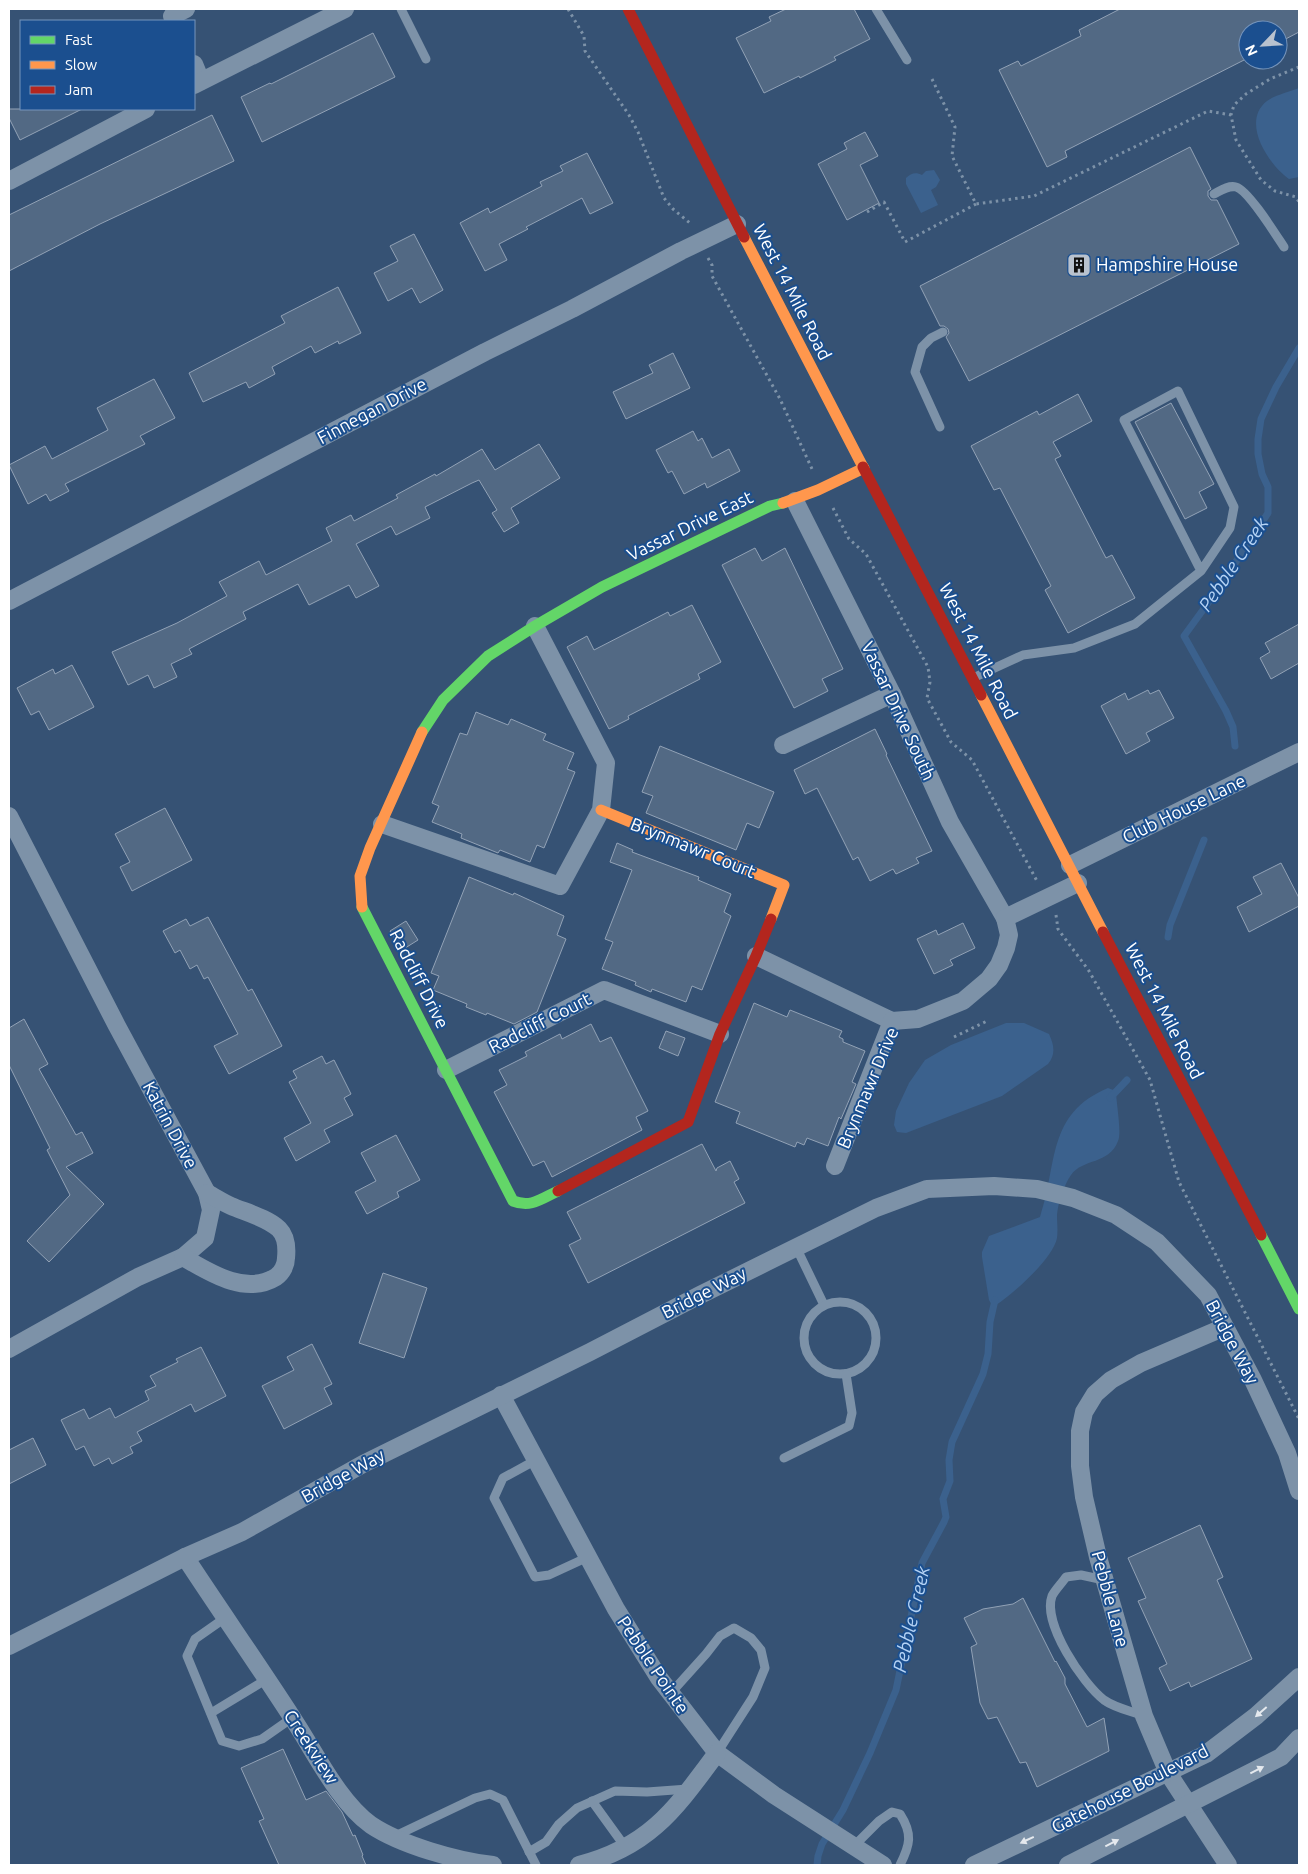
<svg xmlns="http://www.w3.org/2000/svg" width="1308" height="1874" viewBox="0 0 1308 1874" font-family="Ubuntu,sans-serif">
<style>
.water{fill:#3b618d}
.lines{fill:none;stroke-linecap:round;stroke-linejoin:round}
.stream{stroke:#3b618d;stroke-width:7}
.building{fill:#526984;stroke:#92a2b6}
.path{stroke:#7d92a8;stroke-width:3;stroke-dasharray:2.5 4;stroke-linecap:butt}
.lane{stroke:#7d92a8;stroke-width:9}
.street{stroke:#7d92a8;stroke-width:18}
.fast{stroke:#63d668;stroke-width:11}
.slow{stroke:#ff974d;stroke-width:11}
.jam{stroke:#b3261e;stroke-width:11}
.oneway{fill:#e5e9ee}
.labels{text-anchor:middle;stroke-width:4;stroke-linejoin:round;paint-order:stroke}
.poi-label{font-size:18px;fill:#fff;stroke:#1b4f8f;text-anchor:start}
.street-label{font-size:18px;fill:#fff;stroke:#1b4f8f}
.water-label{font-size:19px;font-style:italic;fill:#b5d3f5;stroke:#1b4f8f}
</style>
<rect width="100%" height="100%" fill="#365274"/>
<g class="water">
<path d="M1299,88V177L1289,179C1269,165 1240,122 1267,101C1275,95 1289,92 1299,88Z"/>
<path d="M934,170L940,180L936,187L931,190L938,205L921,213L906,184V178C911,173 916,172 922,175L926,171Z"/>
<path d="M1006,1023H1024L1049,1034C1054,1045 1056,1054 1048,1064L1002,1096L906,1133L897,1132L894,1125L896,1111L909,1083L925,1060L951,1045Z"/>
<path d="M1108,1088L1116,1091C1116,1102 1122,1133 1118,1141C1109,1165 1083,1158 1071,1175C1064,1185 1058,1203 1057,1215C1057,1222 1058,1230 1057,1238C1053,1259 1011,1296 993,1307L989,1300L982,1257V1252L989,1236L1040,1217C1058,1164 1046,1114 1108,1088Z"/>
</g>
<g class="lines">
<g class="stream">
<path d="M1235,746L1233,727L1226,711L1184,636L1216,592L1268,513V487L1262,474L1258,454V439L1261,419L1276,387L1299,348"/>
<path d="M1168,937L1170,925L1204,840"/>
<path d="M1110,1098L1127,1080"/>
<path d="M817,1865L818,1856L822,1844L843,1810L870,1753L896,1690L922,1563L944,1522L946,1517L943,1499L950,1481L949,1460L952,1442L983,1374L988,1354L990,1322L995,1300"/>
</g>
</g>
<g class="building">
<path d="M786,9H854L870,39L834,57L836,60L800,78L799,76L764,93L736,38L771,21L769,17Z"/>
<path d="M1120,9H1299V32L1278,43V30H1248V58L1065,151L1067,157L1047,167L999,70L1018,61L1021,66L1081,36L1079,30Z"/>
<path d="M373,33L395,77L262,142L241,97L270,83L271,84Z"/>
<path d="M9,109H82L20,140L9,118Z"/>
<path d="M212,115L234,161L100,224L9,271V215Z"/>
<path d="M865,132L878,156L860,165L879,203L847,220L818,164L847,149L844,143Z"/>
<path d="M1190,147L1211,189L1208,191V196L1211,200H1217L1239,244L969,381L946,337L949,333L948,329L944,326H940L920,286Z"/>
<path d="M587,153L613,203L590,214L582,198L526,227L528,229L499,244L507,260L485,271L460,223L488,208L490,213L542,186L540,182L563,171L560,166Z"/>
<path d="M414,234L443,290L420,303L412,288L388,301L374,273L398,261L390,246Z"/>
<path d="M338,287L361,333L339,344L338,341L315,353L311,346L272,367L275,374L249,388L246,382L203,402L189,373L285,323L281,316Z"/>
<path d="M673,353L690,388L626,419L613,392L653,373L649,365Z"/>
<path d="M154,379L175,418L140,436L145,444L65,484L69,491L50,501L46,494L28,504L9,465L45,446L52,459L108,430L97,408Z"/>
<path d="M1078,394L1092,421L1053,442L1061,456L1055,459L1106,558L1112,555L1135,598L1068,633L1045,590L1051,586L1000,488L994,490L971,446L1037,411L1039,415Z"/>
<path d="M1171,403L1214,484L1199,492L1207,508L1185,519L1135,422Z"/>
<path d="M693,431L698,441L702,438L712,458L729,449L740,471L707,488L705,483L684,494L672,471L668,473L656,450Z"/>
<path d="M539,444L560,478L511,508L519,523L504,532L492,513L497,510L479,480L472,483L425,507L430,518L396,535L391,526L356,544L379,586L356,598L349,585L309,605L298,584L243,612L246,619L189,649L192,654L171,664L177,677L154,688L148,675L128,685L112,652L177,623L227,596L219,582L259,561L266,575L332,541L326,528L351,515L354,521L398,498L396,495L435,474L436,476L482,449L495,470Z"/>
<path d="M755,548L762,561L785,548L843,669L822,679L828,691L794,708L722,565Z"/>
<path d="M692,605L721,662L698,674L700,679L628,716L629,719L609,729L567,647L587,636L594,650L668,612L670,616Z"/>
<path d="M1299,624V663L1271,679L1260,658L1270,652L1265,643Z"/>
<path d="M72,665L94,707L49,730L39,711L31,715L17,688L53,669L55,674Z"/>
<path d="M1148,690L1150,694L1159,690L1174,718L1146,733L1150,741L1126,754L1101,706L1125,693L1128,700Z"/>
<path d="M476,712L508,725L511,719L546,734L543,740L574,753L567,769L575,772L544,848L537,845L530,862L500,850L498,853L461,838L462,834L432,822L439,806L432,803L460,733L467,735Z"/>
<path d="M875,729L887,754L886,755L932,851L916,858L919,863L896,874L893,869L870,881L858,857L853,860L817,788L805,794L794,770Z"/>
<path d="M660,746L774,792L759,828L747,823L736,850L646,813L653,796L642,792Z"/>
<path d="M165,808L192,860L132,891L120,867L130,862L115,834Z"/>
<path d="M617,843L633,850L632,852L699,877L698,880L731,894L724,912L731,916L702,990L692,986L686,1002L652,989L651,992L635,985L636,982L602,969L613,942L605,939L632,870L610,862Z"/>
<path d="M1281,863L1299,898V906L1249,932L1237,907L1262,894L1253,877Z"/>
<path d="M469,877L513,895L514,893L564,916L557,935L566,939L537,1012L514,1024L487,1013L486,1015L466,1007L467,1004L433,990L439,976L431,973Z"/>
<path d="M208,917L248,991L252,989L282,1046L229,1074L214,1046L238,1034L208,977L204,979L197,965L190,969L180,950L175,953L163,931L186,919L190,926Z"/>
<path d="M406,921L418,940L402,950L390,931Z"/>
<path d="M963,923L975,948L950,960L953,965L934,974L917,939L936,930L938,935Z"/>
<path d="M754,1003L787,1017L790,1010L842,1031L839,1037L843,1039V1042L865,1051L852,1082L856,1084L841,1119L839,1117L828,1146L807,1138L804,1145L797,1142L795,1147L736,1123L740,1112L715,1102Z"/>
<path d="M24,1019L48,1064L39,1069L76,1135L82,1132L93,1153L66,1167L104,1204L49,1262L27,1241L70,1195L47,1150L50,1148L9,1065V1028Z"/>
<path d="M591,1024L600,1042L611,1037L648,1111L636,1117L642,1130L552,1177L544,1161L533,1166L494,1092L507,1085L499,1070L527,1056L525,1052L560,1034L562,1039Z"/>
<path d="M666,1031L685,1038L678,1056L659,1048Z"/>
<path d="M322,1056L326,1064L334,1060L351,1094L344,1098L353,1115L324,1130L330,1142L296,1161L284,1138L311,1123L289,1082L297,1078L293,1071Z"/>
<path d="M396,1135L420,1180L397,1192L399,1197L367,1214L355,1192L376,1181L361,1153Z"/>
<path d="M702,1144L716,1171L717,1168L730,1161L739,1179L734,1182L745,1203L588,1283L569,1245L581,1239L567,1212Z"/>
<path d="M383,1273L427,1288L404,1358L359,1343Z"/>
<path d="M312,1344L332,1384L324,1388L332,1404L284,1429L262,1386L294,1370L287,1357Z"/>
<path d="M201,1347L226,1396L195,1412L191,1404L137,1432L142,1441L130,1447L133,1453L112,1464L109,1458L94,1466L84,1446L76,1450L61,1420L84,1409L89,1419L110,1408L115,1418L149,1400L145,1391L156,1386L150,1376L178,1362L176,1359Z"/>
<path d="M33,1438L46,1465L9,1484V1450Z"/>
<path d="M1200,1525L1223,1577L1217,1580L1252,1659L1191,1687L1189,1682L1170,1691L1159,1668L1167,1664L1138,1601L1146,1598L1128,1558Z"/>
<path d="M1023,1598L1055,1662L1056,1661L1065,1678V1684L1087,1727L1104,1718L1109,1751L1037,1787L1026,1762L1020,1763L997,1717L988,1719L980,1703L971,1647L977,1644L964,1618L983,1609L1013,1604Z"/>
<path d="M283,1749L306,1800L326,1791L342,1812L353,1836L355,1835L363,1855L362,1856L366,1865H279L259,1821L264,1819L241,1768Z"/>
</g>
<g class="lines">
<g class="path">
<path d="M568,9L584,36L585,51L629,115L638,132L664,198L673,209L691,224"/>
<path d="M1299,67L1270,79L1246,94L1234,105L1231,115L1236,140L1261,180L1275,191L1296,197L1299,202"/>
<path d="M932,79L955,127L952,156L976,204L1034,196L1208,111L1231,115"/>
<path d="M867,212L884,202L905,242L976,204"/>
<path d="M708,258L712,265V276L780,399L812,469"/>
<path d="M833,508L849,539L866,554L928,667L930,682L927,698L951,742L972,760L1037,881"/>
<path d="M1056,915L1058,929L1089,971L1150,1080L1179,1182L1299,1419"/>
<path d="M954,1037L987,1021"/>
</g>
<g class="lane">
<path d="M401,9L426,59"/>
<path d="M876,9L907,60"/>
<path d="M1214,194C1220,191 1228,185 1236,187C1248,190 1276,235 1284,247"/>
<path d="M940,427L915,372L922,347L931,338L943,332"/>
<path d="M973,678L1023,655L1074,648L1135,624L1201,571L1124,420L1178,391L1234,507L1230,528L1201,571"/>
<path d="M796,1247L824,1305"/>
<circle cx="840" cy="1338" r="36"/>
<path d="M784,1458L849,1426L852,1413L846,1374"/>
<path d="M536,1460L503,1478L494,1498L535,1577L549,1575L588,1557"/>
<path d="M1104,1580L1081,1575L1066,1577C1062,1583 1055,1590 1052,1596C1042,1623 1083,1684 1104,1700C1115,1708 1131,1711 1144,1716"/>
<path d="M225,1618L195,1639L187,1656L222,1741L239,1746L262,1739L292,1718"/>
<path d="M670,1694L706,1654L720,1636L734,1628L751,1638L761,1650L765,1668L753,1697L717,1753"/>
<path d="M211,1713L267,1679"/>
<path d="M592,1801L626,1848"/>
<path d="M393,1837L475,1798L490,1794L503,1800L536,1865"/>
<path d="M853,1847L879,1821L892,1812L900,1814C913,1834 910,1845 900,1865"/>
<path d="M529,1852L546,1842L559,1824L577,1808L615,1791L647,1792L688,1789"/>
</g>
<g class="street">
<path d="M172,16L186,9"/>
<path d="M194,64L201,81"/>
<path d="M194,85L345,9"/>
<path d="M9,181L146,109"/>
<path d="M795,501L892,694L950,822L1005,918"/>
<path d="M9,601L485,352L572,309L681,251L737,224"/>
<path d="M783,745L892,694"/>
<path d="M9,816L117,1026L207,1193L211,1210L205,1238L183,1257L138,1277L9,1349"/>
<path d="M382,824L560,886L601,810L606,763L535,626"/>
<path d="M1070,865L1299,752"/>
<path d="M756,956L892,1021L918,1019L963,1001L989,979L999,965L1006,948L1009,935L1005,918L1078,883"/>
<path d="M446,1070L604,990L720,1034"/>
<path d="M835,1166L892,1021"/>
<path d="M183,1257C209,1272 245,1296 276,1277C282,1273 286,1265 286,1258C287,1248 287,1237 279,1229C268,1218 245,1212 231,1206C222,1202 215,1197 207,1193"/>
<path d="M1225,1327L1141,1363L1111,1380L1095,1394L1084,1412L1080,1431V1466L1084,1497L1098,1557L1144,1716L1168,1773L1228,1865"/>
<path d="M501,1395L616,1609L659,1678L717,1753L774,1795L883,1865"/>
<path d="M185,1557C221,1612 259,1666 295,1722C316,1754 339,1802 371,1825C401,1845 457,1861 493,1865"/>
<path d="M9,1646L185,1557L242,1532L363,1464L590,1352L700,1295L876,1208L927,1189L994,1186L1037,1189L1073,1198L1116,1215L1157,1242L1208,1295L1253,1380L1287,1453L1299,1491"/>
<path d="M579,1865C650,1847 676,1808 717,1753"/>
<path d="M974,1865L1206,1754L1256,1716L1299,1677"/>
<path d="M1068,1865L1281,1757L1299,1738"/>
</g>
<g class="fast">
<path d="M422,732L443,700L488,656L535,626L602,587L770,506L783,503"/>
<path d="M362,907L513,1201C531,1208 541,1199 558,1191"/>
<path d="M1261,1235L1299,1309"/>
</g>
<g class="slow">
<path d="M744,237L863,467"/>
<path d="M783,503L818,490L864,468"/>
<path d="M981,695L1103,932"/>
<path d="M601,810L784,885L771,919"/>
<path d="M362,907L360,876L370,848L422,732"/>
</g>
<g class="jam">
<path d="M628,9L744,237"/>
<path d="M863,467L981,695"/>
<path d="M1103,932L1261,1235"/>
<path d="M558,1191L688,1122L720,1034L756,956L771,919"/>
</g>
</g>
<defs><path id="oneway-solid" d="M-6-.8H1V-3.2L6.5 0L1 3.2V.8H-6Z" transform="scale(1.25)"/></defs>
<g class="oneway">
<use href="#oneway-solid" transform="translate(1261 1712) rotate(139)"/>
<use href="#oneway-solid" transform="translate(1257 1770) rotate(-27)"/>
<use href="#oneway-solid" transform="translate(1027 1840) rotate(155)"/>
<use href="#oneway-solid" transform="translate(1112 1843) rotate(-27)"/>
</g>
<defs>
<g id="building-square" transform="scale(1.25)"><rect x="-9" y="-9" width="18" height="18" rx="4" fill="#b9c2ce" stroke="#1b4f8f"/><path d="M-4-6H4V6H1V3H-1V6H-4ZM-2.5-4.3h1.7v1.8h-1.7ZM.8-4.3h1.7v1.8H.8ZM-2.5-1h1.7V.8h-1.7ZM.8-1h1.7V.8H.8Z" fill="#111"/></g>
</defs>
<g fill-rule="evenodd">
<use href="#building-square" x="1079" y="265"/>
</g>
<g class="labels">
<g class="poi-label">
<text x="1096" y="271">Hampshire House</text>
</g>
<g class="street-label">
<text transform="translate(792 292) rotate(63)" y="6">West 14 Mile Road</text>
<text transform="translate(372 411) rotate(-28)" y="6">Finnegan Drive</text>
<text transform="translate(690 526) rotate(-26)" y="6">Vassar Drive East</text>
<text transform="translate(978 651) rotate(63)" y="6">West 14 Mile Road</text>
<text transform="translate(898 711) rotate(65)" y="6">Vassar Drive South</text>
<text transform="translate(1184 809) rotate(-26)" y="6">Club House Lane</text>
<text transform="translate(693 848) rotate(22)" y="6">Brynmawr Court</text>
<text transform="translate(419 979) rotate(63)" y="6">Radcliff Drive</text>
<text transform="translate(1164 1011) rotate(63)" y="6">West 14 Mile Road</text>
<text transform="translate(540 1023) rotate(-27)" y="6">Radcliff Court</text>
<text transform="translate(868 1088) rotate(-67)" y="6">Brynmawr Drive</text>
<text transform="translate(170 1125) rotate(62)" y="6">Katrin Drive</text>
<text transform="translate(704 1293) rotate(-27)" y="6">Bridge Way</text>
<text transform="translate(1232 1342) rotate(62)" y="6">Bridge Way</text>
<text transform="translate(343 1476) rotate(-29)" y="6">Bridge Way</text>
<text transform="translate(1110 1599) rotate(75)" y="6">Pebble Lane</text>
<text transform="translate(653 1665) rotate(56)" y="6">Pebble Pointe</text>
<text transform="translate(311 1747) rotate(57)" y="6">Creekview</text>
<text transform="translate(1130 1789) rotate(-27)" y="6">Gatehouse Boulevard</text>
</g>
<g class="water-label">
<text transform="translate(1233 564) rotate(-56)" y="7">Pebble Creek</text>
<text transform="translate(911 1619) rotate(-77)" y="7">Pebble Creek</text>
</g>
</g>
<rect width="1308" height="1874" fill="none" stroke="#ffffff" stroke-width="20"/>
<rect x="20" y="20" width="175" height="90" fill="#1b4f8f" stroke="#7695bc"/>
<rect x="30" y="36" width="25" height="8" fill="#63d668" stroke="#7695bc"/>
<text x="65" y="45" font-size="15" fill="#ffffff">Fast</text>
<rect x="30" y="61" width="25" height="8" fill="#ff974d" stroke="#7695bc"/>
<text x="65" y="70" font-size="15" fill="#ffffff">Slow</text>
<rect x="30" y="86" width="25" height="8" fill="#b3261e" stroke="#7695bc"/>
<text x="65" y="95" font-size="15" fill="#ffffff">Jam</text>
<g transform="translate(1263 45) rotate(245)"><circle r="24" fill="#1b4f8f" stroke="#7695bc"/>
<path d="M0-4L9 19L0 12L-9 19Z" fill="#b9c2ce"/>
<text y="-8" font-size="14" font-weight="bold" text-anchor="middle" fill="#ffffff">N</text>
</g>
</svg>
